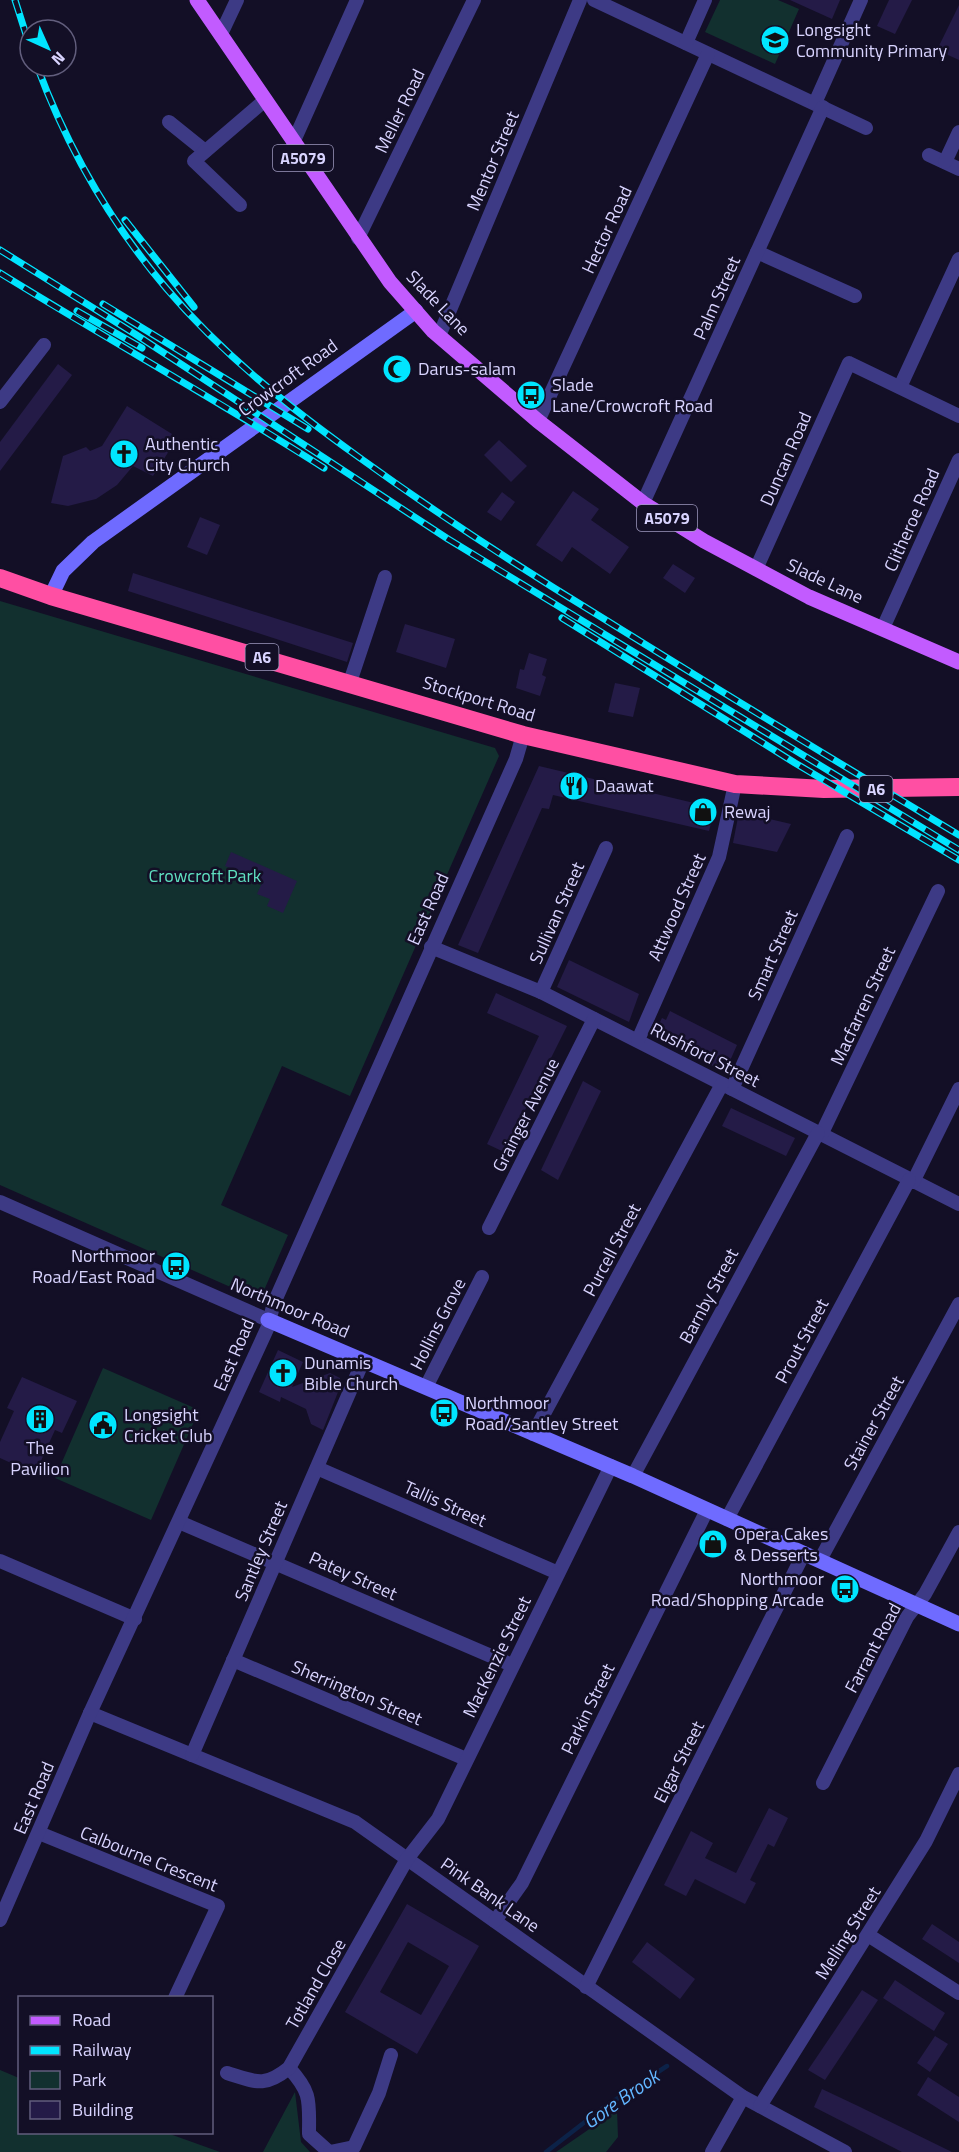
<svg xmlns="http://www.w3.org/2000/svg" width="959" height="2152" viewBox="0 0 959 2152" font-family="'Titillium Web',sans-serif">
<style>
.green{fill:#12302f}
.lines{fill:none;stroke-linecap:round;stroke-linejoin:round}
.stream{stroke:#0c2248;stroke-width:4.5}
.building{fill:#241b47;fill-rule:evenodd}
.street{stroke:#3d3a85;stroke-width:14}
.secondary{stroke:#6f6bff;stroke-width:15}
.primary{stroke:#c25bff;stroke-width:15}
.highway{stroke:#ff4fa3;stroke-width:18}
.rail-casing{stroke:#00e5ff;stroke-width:7}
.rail{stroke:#130f26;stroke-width:4.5;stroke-dasharray:14;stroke-linecap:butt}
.labels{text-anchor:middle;stroke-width:5;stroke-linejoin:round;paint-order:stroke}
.shield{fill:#130f26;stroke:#9e99be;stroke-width:1.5}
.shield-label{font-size:16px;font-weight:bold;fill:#d9d4ff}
.poi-label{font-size:18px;fill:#d9d4ff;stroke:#130f26;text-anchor:start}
.street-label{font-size:18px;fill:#d9d4ff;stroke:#130f26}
.park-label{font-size:18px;fill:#5fe0c0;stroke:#130f26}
.water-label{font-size:20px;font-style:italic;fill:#62b6ff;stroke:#130f26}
</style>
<rect width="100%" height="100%" fill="#130f26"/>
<g class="green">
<path d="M720,0H778L799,9L775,64L705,32Z"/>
<path d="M0,601L495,748L499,756L350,1096L282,1066L221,1205L288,1235L262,1295L253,1297L0,1185Z"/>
<path d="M103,1368L199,1410L151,1520L55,1478Z"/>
<path d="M0,2070L19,2078L20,2132L167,2133L220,2152H0Z"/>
<path d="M295,2092L301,2142L310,2152H263Z"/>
<path d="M617,2110L618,2137L606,2152H556Z"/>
</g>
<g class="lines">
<path class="stream" d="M546,2152L603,2108L667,2066"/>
</g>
<g class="building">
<path d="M790,0H840L832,19Z"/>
<path d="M889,0H912L895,34L877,26Z"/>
<path d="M959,5V60L937,50Z"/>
<path d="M58,364L72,375L0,471V442Z"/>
<path d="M127,406L172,434L171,436L176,440L153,476L133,466L117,485L96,499L68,506L51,503L63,456L86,447L90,451L102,446Z"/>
<path d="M499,440L527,466L511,482L484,455Z"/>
<path d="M573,491L599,509L591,520L629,547L610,574L572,547L562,562L536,545Z"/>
<path d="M502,492L515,502L501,521L487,512Z"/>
<path d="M200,517L220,525L207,555L187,547Z"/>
<path d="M673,564L695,578L685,593L663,578Z"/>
<path d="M133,573L353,643L347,662L128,591Z"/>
<path d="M405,624L455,639L446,668L396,652Z"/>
<path d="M529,653L547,659L542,675L546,677L540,696L516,688L520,669L524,670Z"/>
<path d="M615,683L640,688L633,717L608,712Z"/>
<path d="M539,766L715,808L709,831L553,795L549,809L542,808L478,953L458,945Z"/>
<path d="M739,812L791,824L777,852L733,843Z"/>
<path d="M231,852L297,881L283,913L267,906L270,899L257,894L262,883L225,866Z"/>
<path d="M569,960L639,994L629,1022L557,987Z"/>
<path d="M496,993L567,1026L504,1152L487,1144L539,1036L487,1013Z"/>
<path d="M670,1011L737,1045L725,1072L653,1036L662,1018L666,1020Z"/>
<path d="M583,1081L601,1091L558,1180L541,1170Z"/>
<path d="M731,1108L795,1138L786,1156L722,1126Z"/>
<path d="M278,1350L303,1362L292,1387L330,1373L340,1378V1387L323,1430L311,1424L306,1409L281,1397L280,1402L259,1392Z"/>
<path d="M22,1377L77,1401L62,1433L55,1430L35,1474L0,1458V1442L14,1411L7,1408Z"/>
<path d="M769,1808L788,1818L774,1847L768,1844L750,1880L756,1883L745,1904L695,1879L686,1896L664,1885L691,1831L713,1843L705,1858L736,1873Z"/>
<path d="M407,1904L479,1946L417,2054L345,2012ZM408,1942L449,1966L421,2015L380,1992Z"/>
<path d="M932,1924L959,1942V1963L922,1939Z"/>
<path d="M647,1942L695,1979L680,1999L632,1962Z"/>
<path d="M895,1980L945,2013L934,2031L883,1998Z"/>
<path d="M862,1990L878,2000L825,2080L808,2070Z"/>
<path d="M935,2036L948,2044L930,2072L917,2063Z"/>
<path d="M928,2077L959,2097V2122L917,2095Z"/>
<path d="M822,2089L858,2106L952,2152H902L814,2107Z"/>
</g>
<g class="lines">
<g class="street">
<path d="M594,0L866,128"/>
<path d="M221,34L237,0"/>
<path d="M686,43L705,0"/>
<path d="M815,103L861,0"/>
<path d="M169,122L205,151"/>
<path d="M293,143L357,0"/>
<path d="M929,155L959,169"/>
<path d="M945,162L959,132"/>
<path d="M240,205L194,161L264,101"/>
<path d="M358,238L474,0"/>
<path d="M757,252L855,296"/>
<path d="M439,336L580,0"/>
<path d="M900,387L959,259"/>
<path d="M0,402L44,345"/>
<path d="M538,421L708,54"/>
<path d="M643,503L823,107"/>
<path d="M756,569L849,363L959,416"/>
<path d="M883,628L959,460"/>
<path d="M350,682L385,577"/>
<path d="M431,947L541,992L959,1204"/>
<path d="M541,992L606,848"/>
<path d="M638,1040L719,857L735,784"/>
<path d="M732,1089L847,836"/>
<path d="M821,1135L938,891"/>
<path d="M913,1182L959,1089"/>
<path d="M0,1202L268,1320"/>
<path d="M489,1228L594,1019"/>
<path d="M426,1387L482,1277"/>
<path d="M533,1434L722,1084"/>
<path d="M317,1468L558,1573"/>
<path d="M633,1476L818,1133"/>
<path d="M727,1519L909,1180"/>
<path d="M179,1522L512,1665"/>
<path d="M820,1560L959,1304"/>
<path d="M0,1561L135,1619"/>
<path d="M233,1660L466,1759"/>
<path d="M90,1713L355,1822L743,2097L845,2152"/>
<path d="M192,1755L363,1361"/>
<path d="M823,1783L907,1617L925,1594L959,1532"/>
<path d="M39,1833L218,1906L175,1998"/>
<path d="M0,1920L90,1713L267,1329L274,1303L516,759L523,735"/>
<path d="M495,1921L522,1883L707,1510"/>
<path d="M868,1935L959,1993"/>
<path d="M586,1987L804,1553"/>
<path d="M289,2068C312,2093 309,2101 309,2134L329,2152"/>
<path d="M227,2073C256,2082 264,2088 289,2068L407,1859L438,1819L611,1466"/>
<path d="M760,2106L926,1841L959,1774"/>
<path d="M330,2152L354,2147L379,2093L391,2055"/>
<path d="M712,2152L743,2097"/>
</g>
<g class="secondary">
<path d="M51,596L63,571L93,542L416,311"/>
<path d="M268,1320L633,1476L959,1624"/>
</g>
<path class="primary" d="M197,0L390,282L433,331L538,421L643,503L704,541L809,597L959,662"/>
<path class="highway" d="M0,578L51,596L523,735L735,784L824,789L959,787"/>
<g class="rail-casing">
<g id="rail">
<path d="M15,0L30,47"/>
<path d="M37,66C67,147 110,222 166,288C222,354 290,408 360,458C439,515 519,567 601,617C720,691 839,763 959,835"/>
<path d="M125,220L194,307"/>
<path d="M0,250L135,334L448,539L959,850"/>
<path d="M0,273C107,339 217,400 324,468"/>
<path d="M103,304L308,429"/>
<path d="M77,311L142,348"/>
<path d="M562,618L795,763L959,860"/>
</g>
</g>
<use href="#rail" class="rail"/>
</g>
<defs>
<g id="school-disc" transform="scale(1.5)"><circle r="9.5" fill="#00e5ff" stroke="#130f26"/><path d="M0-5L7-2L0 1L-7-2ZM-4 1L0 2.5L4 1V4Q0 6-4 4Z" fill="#111"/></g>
<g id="mosque-disc" transform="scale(1.5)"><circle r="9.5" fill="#00e5ff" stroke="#130f26"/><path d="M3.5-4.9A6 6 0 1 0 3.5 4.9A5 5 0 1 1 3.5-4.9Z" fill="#111"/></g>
<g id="bus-disc" transform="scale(1.5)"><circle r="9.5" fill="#00e5ff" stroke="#130f26"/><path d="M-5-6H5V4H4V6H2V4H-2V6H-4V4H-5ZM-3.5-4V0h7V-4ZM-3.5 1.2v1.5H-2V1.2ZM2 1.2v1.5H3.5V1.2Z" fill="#111"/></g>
<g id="church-disc" transform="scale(1.5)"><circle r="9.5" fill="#00e5ff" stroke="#130f26"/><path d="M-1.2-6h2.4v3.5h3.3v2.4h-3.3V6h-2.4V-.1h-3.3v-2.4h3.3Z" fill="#111"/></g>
<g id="restaurant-disc" transform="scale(1.5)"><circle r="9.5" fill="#00e5ff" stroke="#130f26"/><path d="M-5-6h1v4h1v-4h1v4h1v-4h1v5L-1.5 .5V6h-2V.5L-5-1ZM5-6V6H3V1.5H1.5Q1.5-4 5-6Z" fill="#111"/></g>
<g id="shop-disc" transform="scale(1.5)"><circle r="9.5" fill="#00e5ff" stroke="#130f26"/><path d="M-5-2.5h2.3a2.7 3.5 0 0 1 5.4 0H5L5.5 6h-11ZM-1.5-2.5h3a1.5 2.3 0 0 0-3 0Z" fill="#111"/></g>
<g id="building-disc" transform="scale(1.5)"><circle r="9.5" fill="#00e5ff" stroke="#130f26"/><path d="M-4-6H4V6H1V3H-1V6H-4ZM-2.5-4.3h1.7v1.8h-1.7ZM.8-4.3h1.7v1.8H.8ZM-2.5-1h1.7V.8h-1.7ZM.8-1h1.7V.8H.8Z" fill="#111"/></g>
<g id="civic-disc" transform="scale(1.5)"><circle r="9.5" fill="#00e5ff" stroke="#130f26"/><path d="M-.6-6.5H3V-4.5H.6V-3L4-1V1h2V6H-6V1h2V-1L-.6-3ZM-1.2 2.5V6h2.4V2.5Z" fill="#111"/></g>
</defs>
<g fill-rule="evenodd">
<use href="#school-disc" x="775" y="40"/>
<use href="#mosque-disc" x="397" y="369"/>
<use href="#bus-disc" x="531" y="395"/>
<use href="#church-disc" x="124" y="454"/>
<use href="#restaurant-disc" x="574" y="786"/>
<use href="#shop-disc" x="703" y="812"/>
<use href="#bus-disc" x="176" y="1266"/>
<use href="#church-disc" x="283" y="1373"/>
<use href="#bus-disc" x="444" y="1413"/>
<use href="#building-disc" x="40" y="1419"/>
<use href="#civic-disc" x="103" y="1425"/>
<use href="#shop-disc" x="713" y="1544"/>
<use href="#bus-disc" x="845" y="1589"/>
</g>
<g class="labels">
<g class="shield">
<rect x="273" y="145" width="60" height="26" rx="4.5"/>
<rect x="637" y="505" width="60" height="26" rx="4.5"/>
<rect x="245.5" y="644" width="33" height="26" rx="4.5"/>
<rect x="859.5" y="776" width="33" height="26" rx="4.5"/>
</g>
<g class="shield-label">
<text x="303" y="164">A5079</text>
<text x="667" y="524">A5079</text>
<text x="262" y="663">A6</text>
<text x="876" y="795">A6</text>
</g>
<g class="poi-label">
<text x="796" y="36">Longsight<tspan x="796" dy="21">Community Primary</tspan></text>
<text x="418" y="375">Darus-salam</text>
<text x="552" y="391">Slade<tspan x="552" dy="21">Lane/Crowcroft Road</tspan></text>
<text x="145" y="450">Authentic<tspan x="145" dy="21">City Church</tspan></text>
<text x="595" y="792">Daawat</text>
<text x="724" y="818">Rewaj</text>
<text x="155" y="1262" text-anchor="end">Northmoor<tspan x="155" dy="21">Road/East Road</tspan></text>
<text x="304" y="1369">Dunamis<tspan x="304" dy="21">Bible Church</tspan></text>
<text x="465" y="1409">Northmoor<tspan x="465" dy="21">Road/Santley Street</tspan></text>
<text x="124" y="1421">Longsight<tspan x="124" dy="21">Cricket Club</tspan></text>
<text x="40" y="1454" text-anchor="middle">The<tspan x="40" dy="21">Pavilion</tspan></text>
<text x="734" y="1540">Opera Cakes<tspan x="734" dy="21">&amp; Desserts</tspan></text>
<text x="824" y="1585" text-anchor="end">Northmoor<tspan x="824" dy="21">Road/Shopping Arcade</tspan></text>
</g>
<g class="street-label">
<text transform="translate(400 111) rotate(-64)" y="6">Meller Road</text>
<text transform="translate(493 161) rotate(-67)" y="6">Mentor Street</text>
<text transform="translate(607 230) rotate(-65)" y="6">Hector Road</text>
<text transform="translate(717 298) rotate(-66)" y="6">Palm Street</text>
<text transform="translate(438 303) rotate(46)" y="6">Slade Lane</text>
<text transform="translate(288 378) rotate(-36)" y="6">Crowcroft Road</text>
<text transform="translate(786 459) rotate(-66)" y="6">Duncan Road</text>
<text transform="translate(912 520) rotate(-66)" y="6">Clitheroe Road</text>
<text transform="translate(825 581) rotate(25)" y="6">Slade Lane</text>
<text transform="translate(479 699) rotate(17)" y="6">Stockport Road</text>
<text transform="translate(677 907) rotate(-66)" y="6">Attwood Street</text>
<text transform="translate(428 909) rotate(-66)" y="6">East Road</text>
<text transform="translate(557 913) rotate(-66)" y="6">Sullivan Street</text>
<text transform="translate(773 955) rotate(-66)" y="6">Smart Street</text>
<text transform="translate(863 1006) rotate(-65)" y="6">Macfarren Street</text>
<text transform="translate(705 1055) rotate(27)" y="6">Rushford Street</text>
<text transform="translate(526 1115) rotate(-63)" y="6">Grainger Avenue</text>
<text transform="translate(612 1250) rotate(-62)" y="6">Purcell Street</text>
<text transform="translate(709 1296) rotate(-62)" y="6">Barnby Street</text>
<text transform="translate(290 1308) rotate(23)" y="6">Northmoor Road</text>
<text transform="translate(438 1324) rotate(-63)" y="6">Hollins Grove</text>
<text transform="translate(802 1341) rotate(-62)" y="6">Prout Street</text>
<text transform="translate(234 1355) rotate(-67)" y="6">East Road</text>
<text transform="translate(874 1423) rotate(-61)" y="6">Stainer Street</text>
<text transform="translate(445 1504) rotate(24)" y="6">Tallis Street</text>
<text transform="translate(261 1551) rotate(-67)" y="6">Santley Street</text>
<text transform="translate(353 1576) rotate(24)" y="6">Patey Street</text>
<text transform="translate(873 1648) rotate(-62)" y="6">Farrant Road</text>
<text transform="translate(497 1657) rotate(-64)" y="6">MacKenzie Street</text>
<text transform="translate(357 1693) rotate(23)" y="6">Sherrington Street</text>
<text transform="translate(588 1709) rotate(-64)" y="6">Parkin Street</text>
<text transform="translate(679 1762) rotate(-63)" y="6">Elgar Street</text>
<text transform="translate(34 1798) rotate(-67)" y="6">East Road</text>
<text transform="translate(149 1859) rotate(22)" y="6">Calbourne Crescent</text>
<text transform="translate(490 1895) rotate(35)" y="6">Pink Bank Lane</text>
<text transform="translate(848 1933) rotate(-58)" y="6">Melling Street</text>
<text transform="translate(316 1984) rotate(-60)" y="6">Totland Close</text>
</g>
<g class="park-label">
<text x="205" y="882">Crowcroft Park</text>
</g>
<g class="water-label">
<text transform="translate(621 2099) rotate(-35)" y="7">Gore Brook</text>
</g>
</g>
<rect x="18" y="1996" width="195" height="138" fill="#130f26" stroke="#625e7d" stroke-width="1.5"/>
<rect x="30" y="2016" width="30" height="9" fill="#c25bff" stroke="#625e7d" stroke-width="1.5"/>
<text x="72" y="2026" font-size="18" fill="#d9d4ff">Road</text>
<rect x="30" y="2046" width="30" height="9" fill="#00e5ff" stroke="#625e7d" stroke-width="1.5"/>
<text x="72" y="2056" font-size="18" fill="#d9d4ff">Railway</text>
<rect x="30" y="2071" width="30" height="18" fill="#12302f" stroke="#625e7d" stroke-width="1.5"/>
<text x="72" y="2086" font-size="18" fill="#d9d4ff">Park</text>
<rect x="30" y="2101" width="30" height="18" fill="#241b47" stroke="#625e7d" stroke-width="1.5"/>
<text x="72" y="2116" font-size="18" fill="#d9d4ff">Building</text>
<g transform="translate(48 48) rotate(135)"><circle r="28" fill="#130f26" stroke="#625e7d" stroke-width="1.5"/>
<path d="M0-4.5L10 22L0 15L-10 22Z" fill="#00e5ff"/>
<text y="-9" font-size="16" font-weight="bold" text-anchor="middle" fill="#d9d4ff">N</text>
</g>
</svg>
